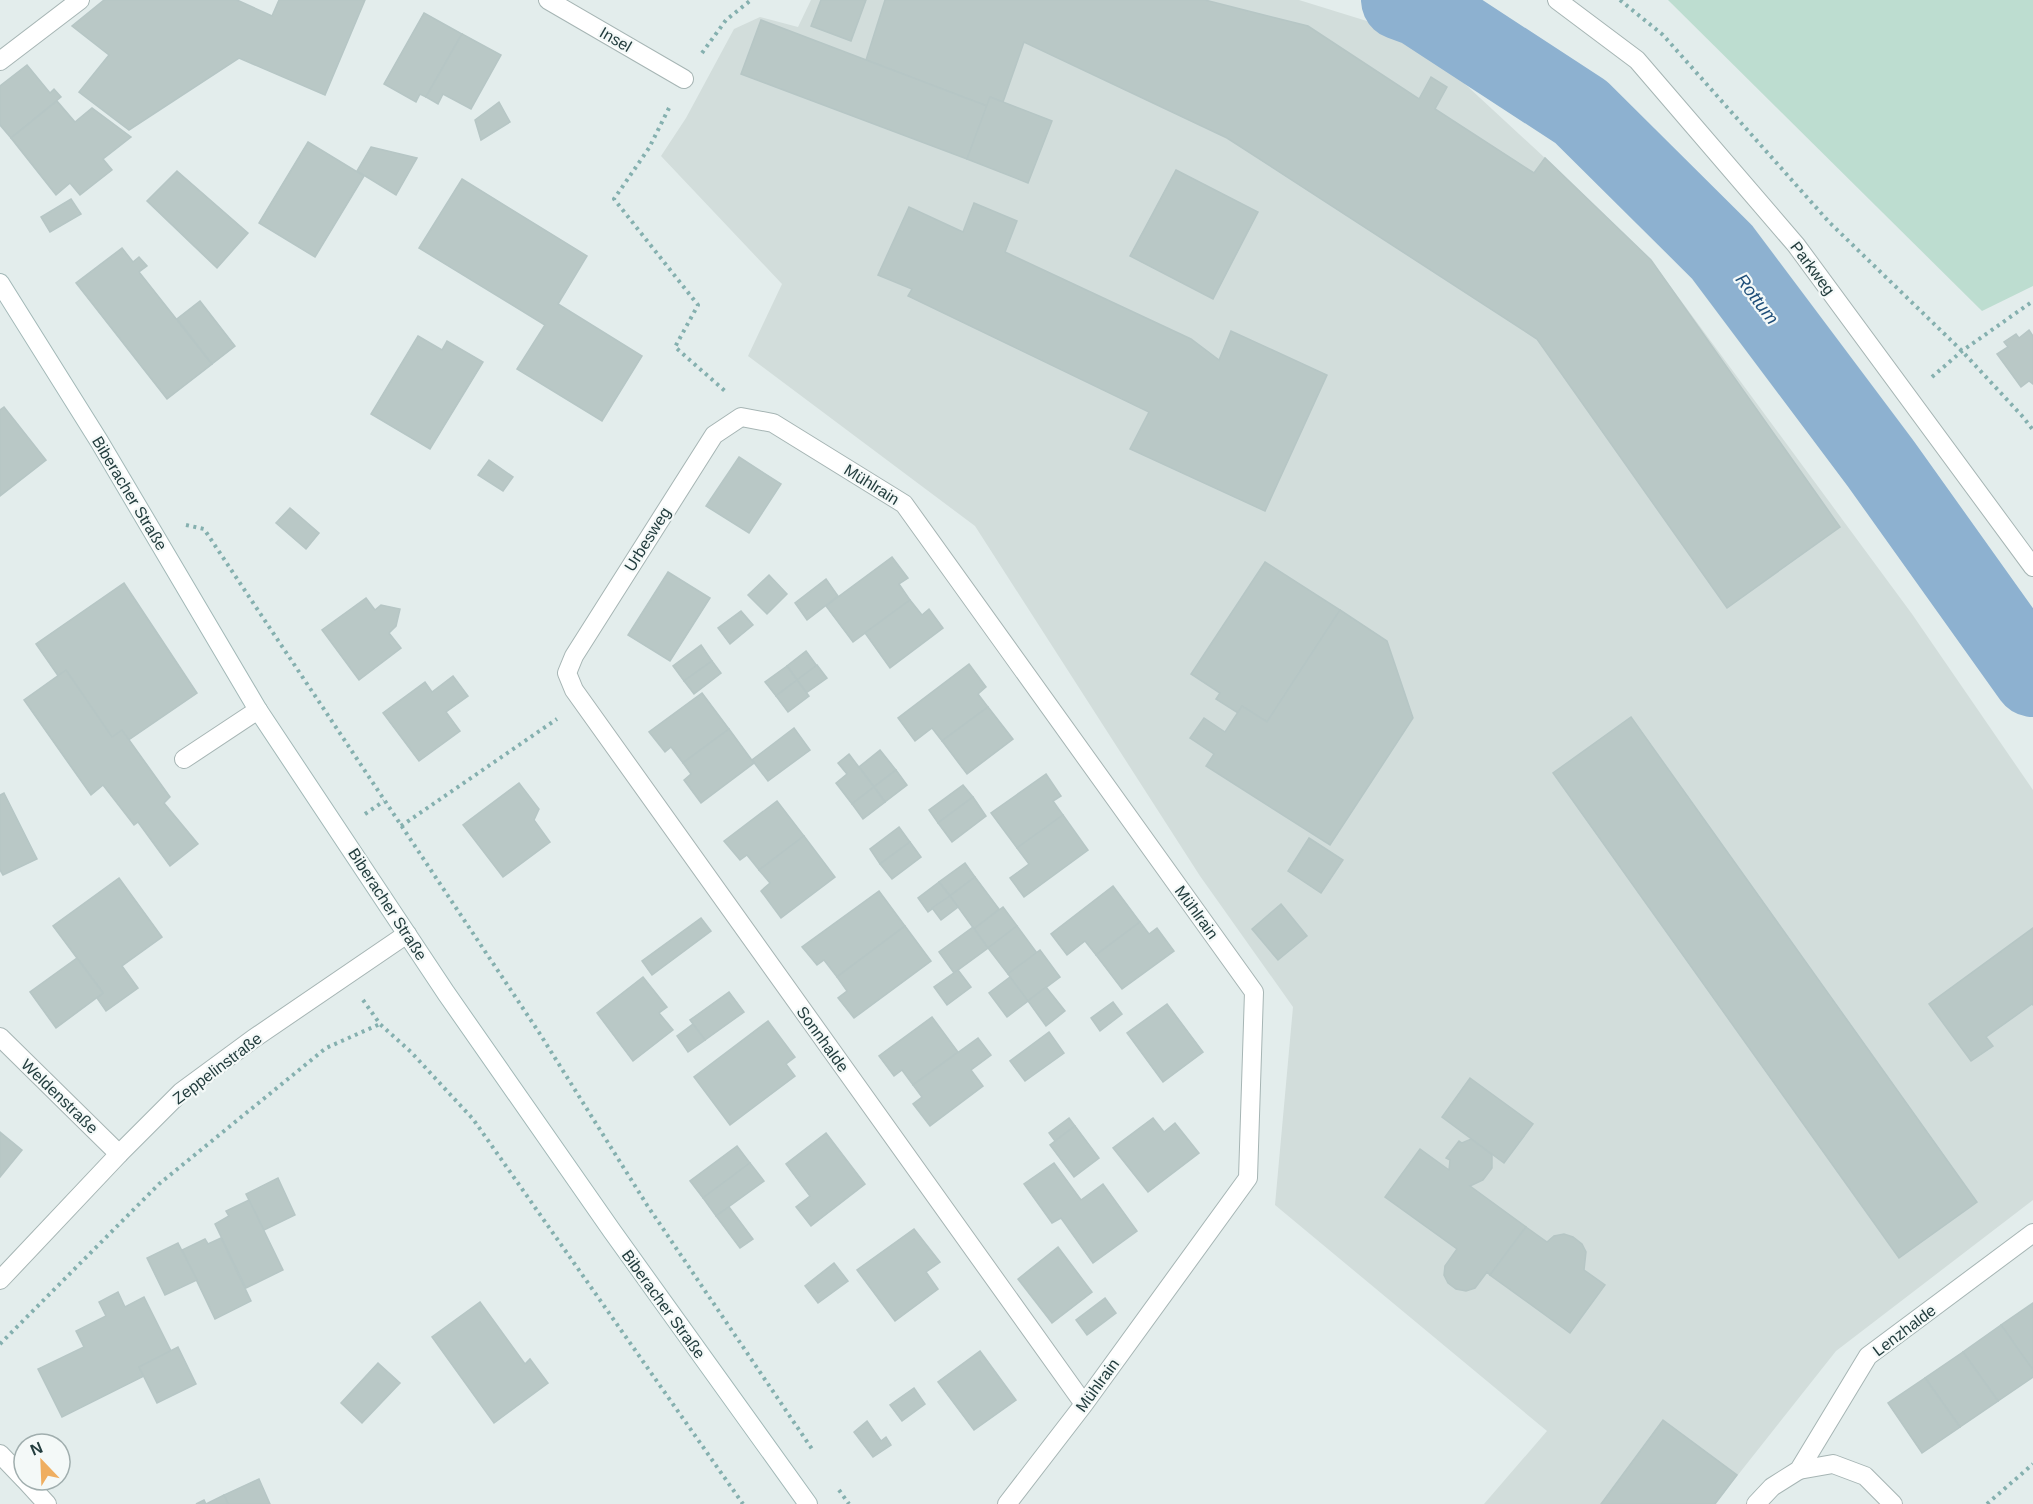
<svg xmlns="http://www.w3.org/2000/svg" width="2033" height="1504" viewBox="0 0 2033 1504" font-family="Arial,sans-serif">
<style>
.built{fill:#d2dddb}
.green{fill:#bdddd0}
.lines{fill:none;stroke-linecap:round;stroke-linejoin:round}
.river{stroke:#8db1d0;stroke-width:80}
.building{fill:#b9c8c6;stroke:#b6c6c5;stroke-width:1.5}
.service-casing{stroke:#a6b5b4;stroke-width:20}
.minor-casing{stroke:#a6b5b4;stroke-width:20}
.secondary-casing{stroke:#a2b8b7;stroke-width:20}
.path{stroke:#85b0af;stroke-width:4;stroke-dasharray:3 4.5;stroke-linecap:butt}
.service{stroke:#fff;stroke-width:18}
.minor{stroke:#fff;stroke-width:18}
.secondary{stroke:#fff;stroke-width:18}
.labels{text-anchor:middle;stroke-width:4.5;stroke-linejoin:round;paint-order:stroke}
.street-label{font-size:16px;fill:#233d3e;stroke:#f4f9f8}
.water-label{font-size:18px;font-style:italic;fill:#1e4e79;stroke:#f4f9f8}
</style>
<rect width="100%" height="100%" fill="#e3edec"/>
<path class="built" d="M811,0H1299L1412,35L1545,158L1651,260L1912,614L2033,790V1200L1836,1351L1715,1504H1484L1547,1431L1275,1205L1293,1007L1200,876L975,526L748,356L782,284L661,156L686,118L734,29L760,17L798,27Z"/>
<path class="green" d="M1668,0H2033V286L1982,311Z"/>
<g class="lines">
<path class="river" d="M1401,0L1420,7L1581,112L1722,252L1881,464L2033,677"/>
</g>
<g class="building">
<path d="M104,0H237L272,16L279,0H365L325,95L239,58L129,130L79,92L109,55L72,26Z"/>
<path d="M821,0H866L851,41L811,26Z"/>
<path d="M885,0H1205L1308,26L1419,99L1431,77L1447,87L1435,109L1534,173L1545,158L1651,260L1840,527L1727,608L1537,339L1227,138L1024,42L1003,102L990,97L987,106L866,60Z"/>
<path d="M424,13L462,34L426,97L420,94L416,102L384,84Z"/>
<path d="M761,20L987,106L967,159L741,74Z"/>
<path d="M462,34L501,55L471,109L443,94L438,104L426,97Z"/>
<path d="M27,65L50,93L54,89L61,97L11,138L0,125V86Z"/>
<path d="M990,97L1052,121L1028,183L967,159Z"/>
<path d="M57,101L75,122L92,108L131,137L103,159L112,170L80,195L70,183L56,195L11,138Z"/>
<path d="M499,102L510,122L481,140L475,120Z"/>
<path d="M308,142L364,176L315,257L259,223Z"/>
<path d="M371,147L417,158L396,195L357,171Z"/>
<path d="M1176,170L1258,212L1213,299L1130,256Z"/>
<path d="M177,171L248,233L217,268L147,201Z"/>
<path d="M462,179L587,256L558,304L642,356L602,421L517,369L545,325L419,248Z"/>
<path d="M71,199L81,214L50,232L41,217Z"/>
<path d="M974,203L1017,221L1005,252L1191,339L1219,360L1231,331L1327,375L1265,511L1130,449L1149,412L908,296L912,289L878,275L909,207L963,232Z"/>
<path d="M122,248L133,262L139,257L147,266L139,272L212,364L167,399L76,283Z"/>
<path d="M200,301L235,346L212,364L177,319Z"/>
<path d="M2029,330L2033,336V384L2029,381L2021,387L1997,354L2008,347L2004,342L2016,334L2019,338Z"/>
<path d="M418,336L442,350L447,341L483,362L430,449L371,414Z"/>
<path d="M4,407L46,460L0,496V410Z"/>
<path d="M739,457L781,484L749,533L706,506Z"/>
<path d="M489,460L513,477L503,491L478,475Z"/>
<path d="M290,508L319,533L306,549L276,523Z"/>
<path d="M892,557L908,578L899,584L910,600L853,642L826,606Z"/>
<path d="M1265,562L1340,610L1267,722L1242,706L1238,713L1216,699L1220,693L1191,674Z"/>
<path d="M668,572L710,598L670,661L628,635Z"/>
<path d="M769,575L787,594L767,614L748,595Z"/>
<path d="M826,579L838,596L807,620L795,603Z"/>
<path d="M124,583L197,693L111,752L36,644Z"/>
<path d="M366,598L375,610L381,605L400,609L396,626L389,633L401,648L359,680L322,630Z"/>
<path d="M910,600L922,615L929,609L943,628L890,668L865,633Z"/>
<path d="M1340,610L1387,641L1413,718L1330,845L1206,766L1214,754L1190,738L1204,718L1225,732L1242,706L1267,722Z"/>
<path d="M741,611L753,625L730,644L718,628Z"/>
<path d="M701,645L712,661L684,681L673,666Z"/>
<path d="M806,651L817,666L797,680L787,666Z"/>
<path d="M712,661L721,673L694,694L684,681Z"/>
<path d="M969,664L986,687L978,694L988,707L942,741L932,728L915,741L898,718Z"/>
<path d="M817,665L827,678L806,693L797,680Z"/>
<path d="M787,666L797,680L776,696L765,682Z"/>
<path d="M66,670L112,737L122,730L170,797L164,803L198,844L170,866L138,822L134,825L103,785L91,795L24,700Z"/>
<path d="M453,676L468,696L446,712L460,731L419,761L383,713L425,682L432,692Z"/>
<path d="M797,680L809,696L788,712L776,696Z"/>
<path d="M702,693L729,729L683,763L671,747L665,752L649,732Z"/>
<path d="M988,707L1013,739L967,774L942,741Z"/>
<path d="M1631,717L1977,1202L1899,1258L1553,773Z"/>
<path d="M794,728L810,750L768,781L752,760Z"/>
<path d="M729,729L754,763L701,803L684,780L691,774L683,763Z"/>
<path d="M880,750L896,770L874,787L859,767Z"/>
<path d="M849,754L874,787L852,804L836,783L847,774L838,763Z"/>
<path d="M896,770L907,785L885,802L874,787Z"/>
<path d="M1046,774L1061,796L1053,801L1063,815L1017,848L991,813Z"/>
<path d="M519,783L539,809L534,820L550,842L503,877L463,825Z"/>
<path d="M963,785L973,797L938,823L929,810Z"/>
<path d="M874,787L885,802L863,819L852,804Z"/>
<path d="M4,793L37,859L3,875L0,870V795Z"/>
<path d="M973,797L986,816L952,842L938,823Z"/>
<path d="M777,801L804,836L759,870L747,855L740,860L724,841Z"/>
<path d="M1063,815L1088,850L1024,897L1010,878L1029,864L1017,848Z"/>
<path d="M899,827L910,842L880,864L870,849Z"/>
<path d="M804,836L835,877L781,918L761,891L770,883L759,870Z"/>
<path d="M1309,838L1343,860L1321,893L1288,871Z"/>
<path d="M910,842L921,857L892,879L880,864Z"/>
<path d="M965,863L975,877L950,896L939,882Z"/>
<path d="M975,877L999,909L974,929L950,896Z"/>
<path d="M119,878L162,937L122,966L138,988L106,1011L97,998L103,993L53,926Z"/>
<path d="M939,882L950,896L928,912L918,898Z"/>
<path d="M1113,886L1140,922L1096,955L1085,941L1067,955L1051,934Z"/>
<path d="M879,891L905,926L837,977L824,960L817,965L802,947Z"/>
<path d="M950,896L958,907L941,920L932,908Z"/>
<path d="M1281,904L1307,936L1278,960L1252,929Z"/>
<path d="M1003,907L1017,926L988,948L974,929Z"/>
<path d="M701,918L711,931L652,975L642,961Z"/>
<path d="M1140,922L1149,934L1157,928L1174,951L1122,989L1096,955Z"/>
<path d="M905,926L931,961L854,1018L838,998L847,991L837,977Z"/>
<path d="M1017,926L1037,953L1008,974L988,948Z"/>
<path d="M973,927L988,948L954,973L939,952Z"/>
<path d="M2033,928V1005L2032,1004L1986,1037L1993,1046L1971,1061L1929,1004Z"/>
<path d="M1040,950L1060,977L1028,1001L1008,974Z"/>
<path d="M77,958L103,993L56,1028L30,992Z"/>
<path d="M958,970L971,987L947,1005L934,987Z"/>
<path d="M643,977L667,1007L659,1013L673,1030L633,1061L597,1013Z"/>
<path d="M1010,977L1028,1001L1007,1017L989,993Z"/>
<path d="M1046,987L1065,1011L1046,1026L1028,1001Z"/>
<path d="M729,992L744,1012L705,1040L690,1020Z"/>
<path d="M1113,1002L1122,1014L1100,1031L1091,1018Z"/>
<path d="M1167,1004L1203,1052L1163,1082L1127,1033Z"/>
<path d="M932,1017L958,1052L913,1085L902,1070L894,1076L879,1056Z"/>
<path d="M768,1021L795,1057L786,1064L795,1076L730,1125L694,1077Z"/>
<path d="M693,1024L705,1040L688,1052L677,1036Z"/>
<path d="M1049,1032L1064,1053L1025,1081L1010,1061Z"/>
<path d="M978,1038L991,1055L971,1070L983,1086L930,1126L913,1104L922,1097L913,1085Z"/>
<path d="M1470,1078L1533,1124L1504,1163L1442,1117Z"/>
<path d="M1069,1118L1075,1126L1055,1141L1049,1133Z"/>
<path d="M1153,1118L1164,1132L1175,1123L1199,1153L1148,1192L1113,1148Z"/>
<path d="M1075,1126L1099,1158L1074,1177L1050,1145Z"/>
<path d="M0,1132L22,1150L0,1177Z"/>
<path d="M826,1133L865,1184L811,1226L796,1207L810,1196L786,1164Z"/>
<path d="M1471,1139L1492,1155V1168L1483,1180L1470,1186L1526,1227L1490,1275L1487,1272L1475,1288L1466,1291L1456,1289L1448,1283L1444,1275L1445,1266L1457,1249L1385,1197L1420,1149L1449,1170L1450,1160L1446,1158L1459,1141L1462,1143Z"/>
<path d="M737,1146L750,1163L703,1198L690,1181Z"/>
<path d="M750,1163L764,1181L716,1216L703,1198Z"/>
<path d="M1054,1163L1081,1200L1103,1184L1137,1231L1093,1263L1061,1218L1052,1223L1024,1184Z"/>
<path d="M278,1178L295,1215L264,1230L246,1194Z"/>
<path d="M249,1200L283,1270L246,1288L215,1224L229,1216L226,1211Z"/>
<path d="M729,1207L753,1239L740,1248L716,1216Z"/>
<path d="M1526,1227L1547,1242L1554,1236L1564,1234L1573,1237L1582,1244L1586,1252L1584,1270L1605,1285L1570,1333L1490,1275Z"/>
<path d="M914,1229L940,1262L926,1272L938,1289L895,1321L857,1270Z"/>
<path d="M221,1238L251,1301L215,1319L182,1250L205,1239L208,1244Z"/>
<path d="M178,1243L197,1280L165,1295L147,1258Z"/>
<path d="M1058,1247L1092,1292L1052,1323L1018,1279Z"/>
<path d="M834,1263L848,1281L818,1303L805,1286Z"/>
<path d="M118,1292L125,1307L144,1297L171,1351L139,1367L144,1376L62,1417L38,1369L84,1347L76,1331L106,1316L99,1302Z"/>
<path d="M1105,1298L1116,1313L1087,1335L1076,1320Z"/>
<path d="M480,1302L525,1364L530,1359L548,1383L494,1423L432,1337Z"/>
<path d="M2033,1303V1370L2001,1325Z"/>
<path d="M2001,1325L2033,1370V1377L1998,1401L1963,1352Z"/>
<path d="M178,1347L196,1384L157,1403L139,1367Z"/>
<path d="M980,1351L1016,1400L974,1430L938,1382Z"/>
<path d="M1963,1352L1998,1401L1960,1427L1925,1378Z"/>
<path d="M378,1363L400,1383L362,1423L341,1403Z"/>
<path d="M1925,1378L1960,1427L1922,1453L1888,1403Z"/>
<path d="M914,1388L925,1404L902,1421L890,1405Z"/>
<path d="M1663,1420L1737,1475L1715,1504H1601Z"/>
<path d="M867,1421L881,1441L886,1437L891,1445L873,1457L854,1432Z"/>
<path d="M259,1479L270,1504H228L224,1495Z"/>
<path d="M224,1495L228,1504H196L204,1500L206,1504Z"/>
</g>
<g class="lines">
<g class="service-casing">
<path id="service" d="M184,759L258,710"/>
</g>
<g class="minor-casing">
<g id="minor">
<path d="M548,0L684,79"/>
<path d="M1557,0L1637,60L1796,245L2033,567"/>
<path d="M0,61L80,0"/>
<path d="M0,1037L119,1154"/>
<path d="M0,1280L119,1154L181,1092L253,1039L407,934"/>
<path d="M0,1454L24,1479"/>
<path d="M1799,1470L1833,1464L1865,1476L1893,1504"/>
<path d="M25,1480L47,1504"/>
<path d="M1007,1504L1084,1404L1248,1178L1254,992L904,504L773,423L741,417L714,435L574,656L567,673L574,690L1084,1404"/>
<path d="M1756,1504L1772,1487L1799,1470L1868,1356L2033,1233"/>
</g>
</g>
<g class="secondary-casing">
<path id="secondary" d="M0,283L99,441L258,710L446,993L612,1231L808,1504"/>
</g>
<g class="path">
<path d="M1620,0L1663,35L1829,222L1962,351L2023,417L2033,430"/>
<path d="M702,53L726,20L751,0"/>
<path d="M669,108L649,148L614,199L698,305L675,347L725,391"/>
<path d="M1932,377L1962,351L2033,301"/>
<path d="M186,525L204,529L540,1034L647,1205L812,1449"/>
<path d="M365,814L384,801"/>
<path d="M401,826L557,719"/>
<path d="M363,1000L380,1024L411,1052L473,1119L743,1504"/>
<path d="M0,1344L159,1184L326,1048L380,1024"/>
<path d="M839,1490L849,1504"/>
<path d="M1987,1504L2033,1464"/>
</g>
<use href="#service" class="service"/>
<use href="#minor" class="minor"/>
<use href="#secondary" class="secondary"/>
</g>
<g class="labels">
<g class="street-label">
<text transform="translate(616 39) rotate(30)" y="6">Insel</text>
<text transform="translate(1813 268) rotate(53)" y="6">Parkweg</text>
<text transform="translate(872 484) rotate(32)" y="6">Mühlrain</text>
<text transform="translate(130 493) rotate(59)" y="6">Biberacher Straße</text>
<text transform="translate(647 539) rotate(-58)" y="6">Urbesweg</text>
<text transform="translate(388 904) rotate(57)" y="6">Biberacher Straße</text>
<text transform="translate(1197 912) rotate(54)" y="6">Mühlrain</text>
<text transform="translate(823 1039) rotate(54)" y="6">Sonnhalde</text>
<text transform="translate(217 1068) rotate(-37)" y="6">Zeppelinstraße</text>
<text transform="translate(60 1096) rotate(44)" y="6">Weldenstraße</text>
<text transform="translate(664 1304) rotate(54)" y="6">Biberacher Straße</text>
<text transform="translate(1904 1330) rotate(-37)" y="6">Lenzhalde</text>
<text transform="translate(1097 1385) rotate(-54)" y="6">Mühlrain</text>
</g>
<g class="water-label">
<text transform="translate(1757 299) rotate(53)" y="6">Rottum</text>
</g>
</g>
<g transform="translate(42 1462) rotate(337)"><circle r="28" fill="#f4f9f8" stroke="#a0aeae" stroke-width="1.5"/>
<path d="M0-4.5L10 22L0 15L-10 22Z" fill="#efae60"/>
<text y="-9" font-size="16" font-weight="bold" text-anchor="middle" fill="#233d3e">N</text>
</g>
</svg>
